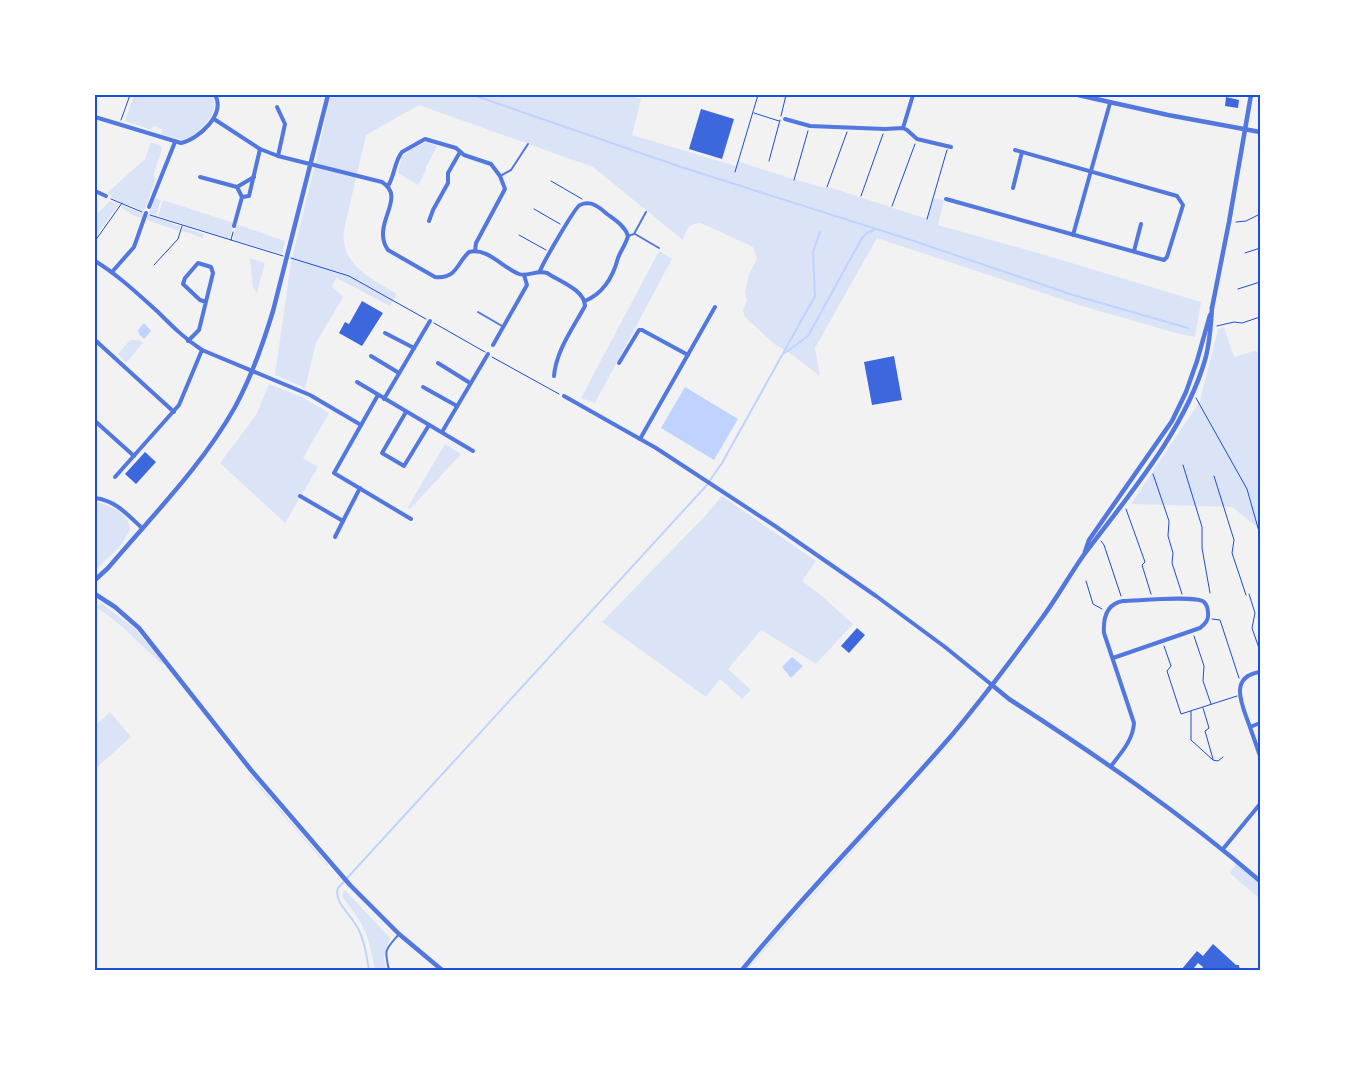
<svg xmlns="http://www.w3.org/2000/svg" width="1355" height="1065" viewBox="0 0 1355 1065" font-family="'DM Sans',sans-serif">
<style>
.green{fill:#dbe4f7}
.water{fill:#bfd3fe}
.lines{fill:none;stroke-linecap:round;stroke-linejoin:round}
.stream{stroke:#bfd3fe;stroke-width:2}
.building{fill:#3d67dc}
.path{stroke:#1d4ed8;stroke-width:1}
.service{stroke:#5277de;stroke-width:2}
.minor{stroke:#5277de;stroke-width:4}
.tertiary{stroke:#5277de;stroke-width:4.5}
.neatline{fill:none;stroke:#1d4ed8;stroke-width:2}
</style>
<rect width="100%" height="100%" fill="#f2f2f2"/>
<g class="green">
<path d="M134,95H211C224,110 197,137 182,140L161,134L162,129L153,126L152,130L125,121Z"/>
<path d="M331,95H567L574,97L575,95H628L641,99L632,135L736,166L737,161L793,179L825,188H832L924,218L928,217L934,198L944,200L938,225L1045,255L1201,302L1195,337L1179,334L1082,306L877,238L815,348L820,376L787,351L774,344L745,317L743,310L747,300L745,293L748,277L757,258L753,247L701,223C689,223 685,230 683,240L593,167L419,105L366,135L344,230C340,265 371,278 397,294L390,306L336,278L332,286L343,297L316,343L305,388L275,375L291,262L317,157Z"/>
<path d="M151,142L160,145L162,149L153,176L156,178L145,209L141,210L111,198L112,196L107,193L145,159Z"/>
<path d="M427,142L437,146L426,167V170L418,185L398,173L402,156L419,145Z"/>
<path d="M155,198L161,200L156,216L149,213Z"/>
<path d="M163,200L234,223L230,237L227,238L158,216Z"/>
<path d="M110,201L119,204L95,237V216Z"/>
<path d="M122,205L143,214L142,218L132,215L121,207Z"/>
<path d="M148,215L180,226L179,231L147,220Z"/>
<path d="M239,225L285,241L282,254L235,240L233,238L236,226Z"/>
<path d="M183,227L204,234L203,238L182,231Z"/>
<path d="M659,251L672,259L595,403L581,398Z"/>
<path d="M250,258L265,263L257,293L253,288Z"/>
<path d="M1224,327L1234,357L1254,351L1260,352V529L1232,507L1131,504L1200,401L1218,329Z"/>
<path d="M130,340H139L143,343L126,363L118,354Z"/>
<path d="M269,384L302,397L329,413L303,458L318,467L285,523L220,463L256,415Z"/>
<path d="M445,444L461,454L410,509L408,507Z"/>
<path d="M722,496L816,561L802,581L822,596L853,624L816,664L761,630L728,669L751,690L742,699L720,679L706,697L602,622L704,517Z"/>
<path d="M95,502C109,505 130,513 130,530L121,545L95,571Z"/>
<path d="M101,603L135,629L164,663L162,664C140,645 122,623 97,608Z"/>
<path d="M983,706L747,970H745Z"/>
<path d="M110,712L131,737L95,769V726Z"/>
<path d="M250,775L328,865L327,866L249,776Z"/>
<path d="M1236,864L1260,884V899L1230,873Z"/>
<path d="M345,890L390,938L384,958L387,970H375C369,936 365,925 343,898L342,894Z"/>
</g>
<g class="water">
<path d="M144,323L151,331L144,339L139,334L138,330Z"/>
<path d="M685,387L738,419L714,460L661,428Z"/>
<path d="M792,657L803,666L791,678L782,667Z"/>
</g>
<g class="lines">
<g class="stream">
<path d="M473,95L681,167L908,239L1073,295L1188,328"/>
<path d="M785,353L808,336L862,238L867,233L874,230"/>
<path d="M369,970C366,953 364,936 354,922C347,911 334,901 338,888L706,486L722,463L815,296L813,252L820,232"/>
</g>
</g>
<g class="building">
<path d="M1226,97L1239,100L1238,108L1225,106Z"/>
<path d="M701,109L734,119L722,159L689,149Z"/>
<path d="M362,301L383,313L362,346L339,333L345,322L349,324Z"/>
<path d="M894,356L902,400L872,405L864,362Z"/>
<path d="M145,452L156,462L136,484L125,474Z"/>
<path d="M857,628L865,635L849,653L841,646Z"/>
<path d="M1213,944L1236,965H1239V967L1242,970H1201L1203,967L1198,963L1194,968L1196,970H1181L1197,951L1203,956Z"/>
</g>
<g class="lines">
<g class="path">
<path d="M754,113L779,121"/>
<path d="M781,116L786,95"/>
<path d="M121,120L130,95"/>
<path d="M769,161L780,120"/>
<path d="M735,172L758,95"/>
<path d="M794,180L808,131"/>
<path d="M551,181L582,199"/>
<path d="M827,187L847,132"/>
<path d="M861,196L883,134"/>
<path d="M111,199L142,212"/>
<path d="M892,206L915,144"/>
<path d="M534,209L560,224"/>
<path d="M150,215L283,256"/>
<path d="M927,219L947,150"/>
<path d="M1236,222L1246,221L1260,214"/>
<path d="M519,235L546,250"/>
<path d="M231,240L233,232"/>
<path d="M95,241L122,203"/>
<path d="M1245,253L1260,248"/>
<path d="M291,258L349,276L426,319"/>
<path d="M154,265L178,239L182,226"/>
<path d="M1238,289L1260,282"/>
<path d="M434,323L485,352"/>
<path d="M1217,326L1234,322L1242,323L1260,317"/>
<path d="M492,357L559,394"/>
<path d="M1196,398L1247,489L1260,535"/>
<path d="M1183,465L1202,527V548L1210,593"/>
<path d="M1153,474L1169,521L1168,536L1173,553L1172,563L1182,594"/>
<path d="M1214,476L1234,540L1232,553L1246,595"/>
<path d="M1126,509L1145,562L1142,565L1151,594"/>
<path d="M1101,541L1104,545L1121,596"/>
<path d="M1086,581L1093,604L1102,609"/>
<path d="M1249,594L1255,613L1252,628L1260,651"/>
<path d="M1212,619L1220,620L1239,678"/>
<path d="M1194,636L1204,666L1203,681L1211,704"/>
<path d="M1164,646L1171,666L1167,671L1181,714L1237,696"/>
<path d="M1203,708L1209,728L1205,731L1213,759"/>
<path d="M1191,711V740L1213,760L1218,761L1223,757"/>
</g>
<g class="service">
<path d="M500,176L511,170L528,144"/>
<path d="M635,234L659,248"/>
<path d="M628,236L634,234L646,212"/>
<path d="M478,312L502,326"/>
<path d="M389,970C384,949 385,950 399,934"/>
</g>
<g class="minor">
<path d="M277,107L285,124L278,156"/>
<path d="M95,117L181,143C199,139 226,114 215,95"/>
<path d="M214,119L260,149L278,156L382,182C408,198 370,224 388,250L435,277C457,279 456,264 469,252C487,247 503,268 519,274C527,277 536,270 547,273C559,281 585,290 585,306C573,328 556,351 554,376"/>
<path d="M785,119L810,126L885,129L903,128L907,130L917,139L951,147"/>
<path d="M903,128L913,95"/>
<path d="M200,177L237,187"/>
<path d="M388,186C395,175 394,162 402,152L425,139L456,148L464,155L491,164L500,176L505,189L476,243L475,251"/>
<path d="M1013,188L1022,152"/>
<path d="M95,191L106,196"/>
<path d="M242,197L237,187L254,177"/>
<path d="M946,199L1153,257L1164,260L1167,257L1183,205L1177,196L1015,150"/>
<path d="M149,207L175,142"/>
<path d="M429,221L433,210L448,183V173L460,152"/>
<path d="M234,226L242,197L249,196L260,149"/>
<path d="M1073,235L1110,103"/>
<path d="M1134,251L1141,224"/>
<path d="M95,261C118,275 138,294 158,312C172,326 185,339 202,350L310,395L361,425"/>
<path d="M540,271C543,263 575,207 580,205C591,200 599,207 607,214C615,220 625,226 628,236C626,244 621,250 618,258C613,277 604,293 585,301"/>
<path d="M112,272L134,247L146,213"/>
<path d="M385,333L414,348"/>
<path d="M95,340L174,412"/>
<path d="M188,341L199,330L213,273L211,267L198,263L185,278L183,284L200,300L206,302"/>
<path d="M493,345L527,285L524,275"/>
<path d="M371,356L399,373"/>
<path d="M438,363L470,383"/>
<path d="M619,363L639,330H642L688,355"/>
<path d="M357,382L473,451"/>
<path d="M423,387L457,406"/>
<path d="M378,395L334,473L411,519"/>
<path d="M564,396L656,448L775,526L876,596L945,647L992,685"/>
<path d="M384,399L430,321"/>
<path d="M406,412L382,453L404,466L429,425"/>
<path d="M95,421L134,456"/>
<path d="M442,432L488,354"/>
<path d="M640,439L715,307"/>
<path d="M115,477L179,405L202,350"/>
<path d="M300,496L343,521L360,488"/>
<path d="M95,498C115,500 128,515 142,528"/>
<path d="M335,537L343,521"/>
<path d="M1260,672C1227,677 1243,707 1250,727L1260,723"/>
<path d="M1250,727L1260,756"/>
<path d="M1111,766C1121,753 1133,740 1134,723L1104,633C1103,618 1106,604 1123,601C1136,601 1196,595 1204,602C1206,604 1208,609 1208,613C1209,620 1205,624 1200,628L1113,658"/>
<path d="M1223,849L1260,804"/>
</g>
<g class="tertiary">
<path d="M1078,95L1168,115L1260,132"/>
<path d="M1212,308L1229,222L1251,95"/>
<path d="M1085,552L1089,540L1172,421L1186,392L1197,361L1210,315"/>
<path d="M95,580L108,568C152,516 202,466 235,407C252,376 263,344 273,311L328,95"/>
<path d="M95,594L115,607L139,628L251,770L350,885L399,934L442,970"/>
<path d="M992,685L1009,699C1096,755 1181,813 1260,881"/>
<path d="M742,970C808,889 883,815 951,736C983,698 1013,658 1042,618C1057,598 1069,576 1083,556C1127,497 1184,432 1205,360C1210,343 1211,325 1212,307"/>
</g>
</g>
<rect width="1355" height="1065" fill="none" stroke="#ffffff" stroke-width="192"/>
<rect x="96" y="96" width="1163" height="873" class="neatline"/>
</svg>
